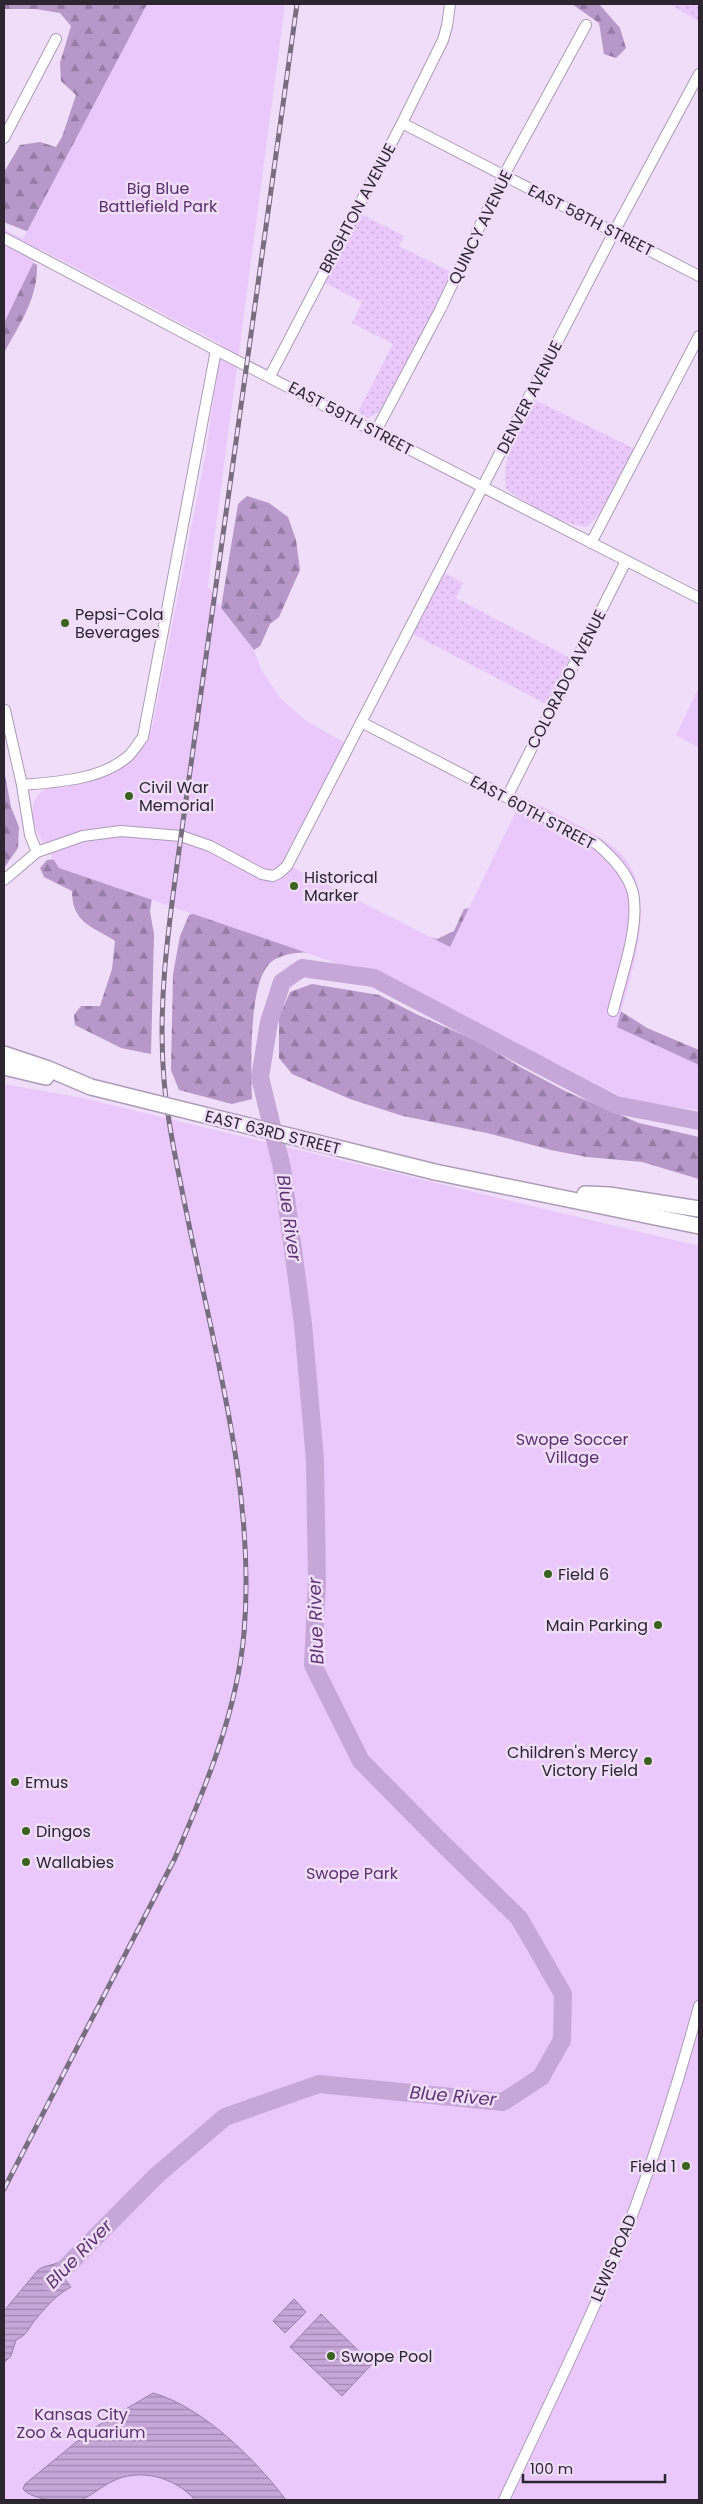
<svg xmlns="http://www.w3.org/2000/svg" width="703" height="2504" viewBox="0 0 703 2504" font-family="Poppins,sans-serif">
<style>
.grass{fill:url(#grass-dots)}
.forest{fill:url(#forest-firs)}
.park{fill:#eac8fb}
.water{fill:url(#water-rules);stroke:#9980a6}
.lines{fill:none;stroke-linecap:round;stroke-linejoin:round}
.river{stroke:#c7a6d8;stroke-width:18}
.street-casing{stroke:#ac9bb5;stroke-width:12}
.secondary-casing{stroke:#ac9bb5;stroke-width:18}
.street{stroke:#fff;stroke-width:10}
.secondary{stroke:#fff;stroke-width:15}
.rail-casing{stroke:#796e80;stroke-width:5}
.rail{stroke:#efddf9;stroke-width:3;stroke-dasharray:9;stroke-linecap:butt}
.secondary-bridge-casing{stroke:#ac9bb5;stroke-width:18;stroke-linecap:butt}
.secondary-bridge{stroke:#fff;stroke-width:15}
.poi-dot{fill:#3c631d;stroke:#efddf9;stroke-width:2}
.labels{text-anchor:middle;stroke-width:5;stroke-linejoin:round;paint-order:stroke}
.park-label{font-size:16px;fill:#5a306d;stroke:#efddf9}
.street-label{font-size:16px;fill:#2d2631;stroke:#efddf9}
.poi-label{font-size:16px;fill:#2d2631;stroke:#efddf9;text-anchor:start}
.water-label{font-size:18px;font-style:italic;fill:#5e3472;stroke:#efddf9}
</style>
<defs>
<pattern id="grass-dots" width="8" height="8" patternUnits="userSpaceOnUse" patternTransform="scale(1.25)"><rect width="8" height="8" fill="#eac8fb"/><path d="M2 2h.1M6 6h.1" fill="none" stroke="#c9acd8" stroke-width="1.8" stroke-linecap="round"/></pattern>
<pattern id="forest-firs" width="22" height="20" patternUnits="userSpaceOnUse" patternTransform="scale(1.25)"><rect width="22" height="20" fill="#b897c9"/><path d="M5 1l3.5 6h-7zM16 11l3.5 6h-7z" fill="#967ba4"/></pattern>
<pattern id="water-rules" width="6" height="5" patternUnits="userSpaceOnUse" patternTransform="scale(1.25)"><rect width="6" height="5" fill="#c7a6d8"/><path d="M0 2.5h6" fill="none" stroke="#a287b0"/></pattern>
</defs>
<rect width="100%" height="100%" fill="#efddf9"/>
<g class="grass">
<path d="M670,4H699V22Z"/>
<path d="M361,214L404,236L399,246L453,273L383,410L368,418L358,412L393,344L352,323L362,302L325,283Z"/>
<path d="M535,400L635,449C621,475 610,509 586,527C558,523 529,505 506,489C501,454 519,430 535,400Z"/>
<path d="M445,573L463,583L456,598L570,658L546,704L413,634Z"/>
</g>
<g class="forest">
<path d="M4,4H281L29,232L6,223L4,220V172L20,145L40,142L56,147L62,137L76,95L61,81L60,63L71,26L60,13L36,9H4Z"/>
<path d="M572,4H599L620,28L626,48L616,58L604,54L599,23Z"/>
<path d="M4,247L37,265C38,299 19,325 4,353Z"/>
<path d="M247,496L269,503L288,517L296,540L300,570L279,617L270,624L260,646L254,650L221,608L238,504Z"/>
<path d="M4,770L11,807L19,827L18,848L4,868Z"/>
<path d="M64,858L155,879L150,911L154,934L151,1054L121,1048L75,1025L74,1015L81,1006H100L112,969L115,941C92,926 72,923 72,891L44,877L40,868L47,860Z"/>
<path d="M214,905L392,927L437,939L454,931L464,909L477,907L591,992L647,1028L699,1050V1096L319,953C304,952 282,952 270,963C248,984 251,1069 252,1099L232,1104L179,1090L171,1070L173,974L180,936L189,915Z"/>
<path d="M312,984L379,995L416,1014L479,1042L522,1068L567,1092L639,1123L699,1137V1179L642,1162L587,1157L551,1150L487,1133L403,1116L350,1099L292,1074L279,1058V1017L290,992Z"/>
</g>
<g class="park">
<path d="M147,4H285L208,586L226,616L254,650L261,669L280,698L306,721L345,743L282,862L450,947L523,797C551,812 601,833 622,855C661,899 629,978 617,1027L699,1065V1110L628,1100L560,1065L339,964L59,868C52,856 38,837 34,824C31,814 32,799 41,792C56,781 98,782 119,770C136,759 144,746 152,728L206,452L221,344L40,249L4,323V229L23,239Z"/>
<path d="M699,687V748L676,735Z"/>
<path d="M4,1084L78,1097L699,1246V2500H4Z"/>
</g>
<g class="water">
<path d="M59,2262L72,2267L64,2278L71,2287C57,2294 45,2308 35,2320C28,2329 27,2335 16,2340L11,2356L4,2363V2311L38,2270C44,2265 52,2266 59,2262Z"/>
<path d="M294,2299L306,2312L285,2333L273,2321Z"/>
<path d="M321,2314L372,2364L342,2396L290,2347Z"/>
<path d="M153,2393C203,2407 255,2459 286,2500H195C175,2477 139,2467 111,2482C101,2487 91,2496 81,2500C68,2504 31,2500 23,2489L25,2484L92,2429Z"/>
</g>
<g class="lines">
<path class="river" d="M51,2282L156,2176L225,2117L319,2084L503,2102L541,2077L562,2040L563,1994L519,1918L439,1840L361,1761L313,1665L317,1582L315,1460L303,1324L282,1168L260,1077L269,1022L282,982L302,968L374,978L616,1105L699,1121"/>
<g class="street-casing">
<g id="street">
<path d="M402,123L699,276"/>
<path d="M4,138L56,39"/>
<path d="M4,238L216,350L699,598"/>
<path d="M270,376L402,123L443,40L447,26L450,4"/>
<path d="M376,431L440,310L504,175L586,25"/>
<path d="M591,543L699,336"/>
<path d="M5,710L22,785"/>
<path d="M361,722L597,844C612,857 628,873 633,893C640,927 621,977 613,1011"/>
<path d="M507,797L626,561"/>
<path d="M37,852L30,835L22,785C56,782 99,780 126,758C133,753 138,743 143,737L216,350"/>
<path d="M4,880L37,852L83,836L121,831L181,836L210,846L262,874L273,876L279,873L287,866L614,232L699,74"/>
<path d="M504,2500C549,2403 598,2306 636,2205C660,2140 681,2073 699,2006"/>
</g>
</g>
<g class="secondary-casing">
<g id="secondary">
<path d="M4,1054L46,1068L91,1087"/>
<path d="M4,1067L46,1077"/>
<path d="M435,1172L699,1226"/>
<path d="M585,1194L609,1195L699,1209"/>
</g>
</g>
<use href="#street" class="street"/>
<use href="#secondary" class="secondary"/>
<g class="rail-casing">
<path id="rail" d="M4,2189L175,1858C206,1786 237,1712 244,1633C256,1494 214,1350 187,1215C178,1170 168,1126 164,1080C157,998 170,917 181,836L297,4"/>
</g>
<use href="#rail" class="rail"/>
<g class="secondary-bridge-casing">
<path id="secondary-bridge" d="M91,1087L435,1172"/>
</g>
<use href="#secondary-bridge" class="secondary-bridge"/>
</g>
<g class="poi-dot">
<circle cx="65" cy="623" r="5"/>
<circle cx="129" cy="796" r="5"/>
<circle cx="294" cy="886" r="5"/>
<circle cx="548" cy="1574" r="5"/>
<circle cx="658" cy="1625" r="5"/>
<circle cx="648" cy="1761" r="5"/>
<circle cx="15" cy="1782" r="5"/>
<circle cx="26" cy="1831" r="5"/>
<circle cx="26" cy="1862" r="5"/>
<circle cx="686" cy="2166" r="5"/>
<circle cx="331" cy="2356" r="5"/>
</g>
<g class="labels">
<g class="park-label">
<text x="158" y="194">Big Blue<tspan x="158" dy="18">Battlefield Park</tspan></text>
<text x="572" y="1445">Swope Soccer<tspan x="572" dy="18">Village</tspan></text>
<text x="352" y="1879">Swope Park</text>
<text x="81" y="2420">Kansas City<tspan x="81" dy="18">Zoo &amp; Aquarium</tspan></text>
</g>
<g class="street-label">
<text transform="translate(357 208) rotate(-62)" y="6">BRIGHTON AVENUE</text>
<text transform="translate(591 220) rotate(27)" y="6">EAST 58TH STREET</text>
<text transform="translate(480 227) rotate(-64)" y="6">QUINCY AVENUE</text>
<text transform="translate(529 397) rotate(-63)" y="6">DENVER AVENUE</text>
<text transform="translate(351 418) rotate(28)" y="6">EAST 59TH STREET</text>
<text transform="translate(566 679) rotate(-63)" y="6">COLORADO AVENUE</text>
<text transform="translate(533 812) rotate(28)" y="6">EAST 60TH STREET</text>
<text transform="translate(273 1132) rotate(14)" y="6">EAST 63RD STREET</text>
<text transform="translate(613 2258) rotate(-67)" y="6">LEWIS ROAD</text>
</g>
<g class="poi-label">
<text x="75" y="620">Pepsi-Cola<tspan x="75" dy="18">Beverages</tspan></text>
<text x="139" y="793">Civil War<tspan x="139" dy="18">Memorial</tspan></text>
<text x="304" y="883">Historical<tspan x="304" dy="18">Marker</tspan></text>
<text x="558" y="1580">Field 6</text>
<text x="648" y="1631" text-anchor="end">Main Parking</text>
<text x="638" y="1758" text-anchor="end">Children's Mercy<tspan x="638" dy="18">Victory Field</tspan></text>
<text x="25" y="1788">Emus</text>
<text x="36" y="1837">Dingos</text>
<text x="36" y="1868">Wallabies</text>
<text x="676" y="2172" text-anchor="end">Field 1</text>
<text x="341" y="2362">Swope Pool</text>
</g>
<g class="water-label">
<text transform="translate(289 1218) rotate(82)" y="6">Blue River</text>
<text transform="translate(316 1621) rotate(-92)" y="6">Blue River</text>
<text transform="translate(453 2096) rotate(5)" y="6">Blue River</text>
<text transform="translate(79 2254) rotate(-46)" y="6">Blue River</text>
</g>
</g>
<rect width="703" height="2504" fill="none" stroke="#2d2631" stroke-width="10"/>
<path d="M523 2474v8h142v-8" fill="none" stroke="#2d2631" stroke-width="2.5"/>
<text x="530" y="2474" font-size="15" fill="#2d2631" stroke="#efddf9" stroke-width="4" paint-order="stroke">100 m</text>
</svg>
